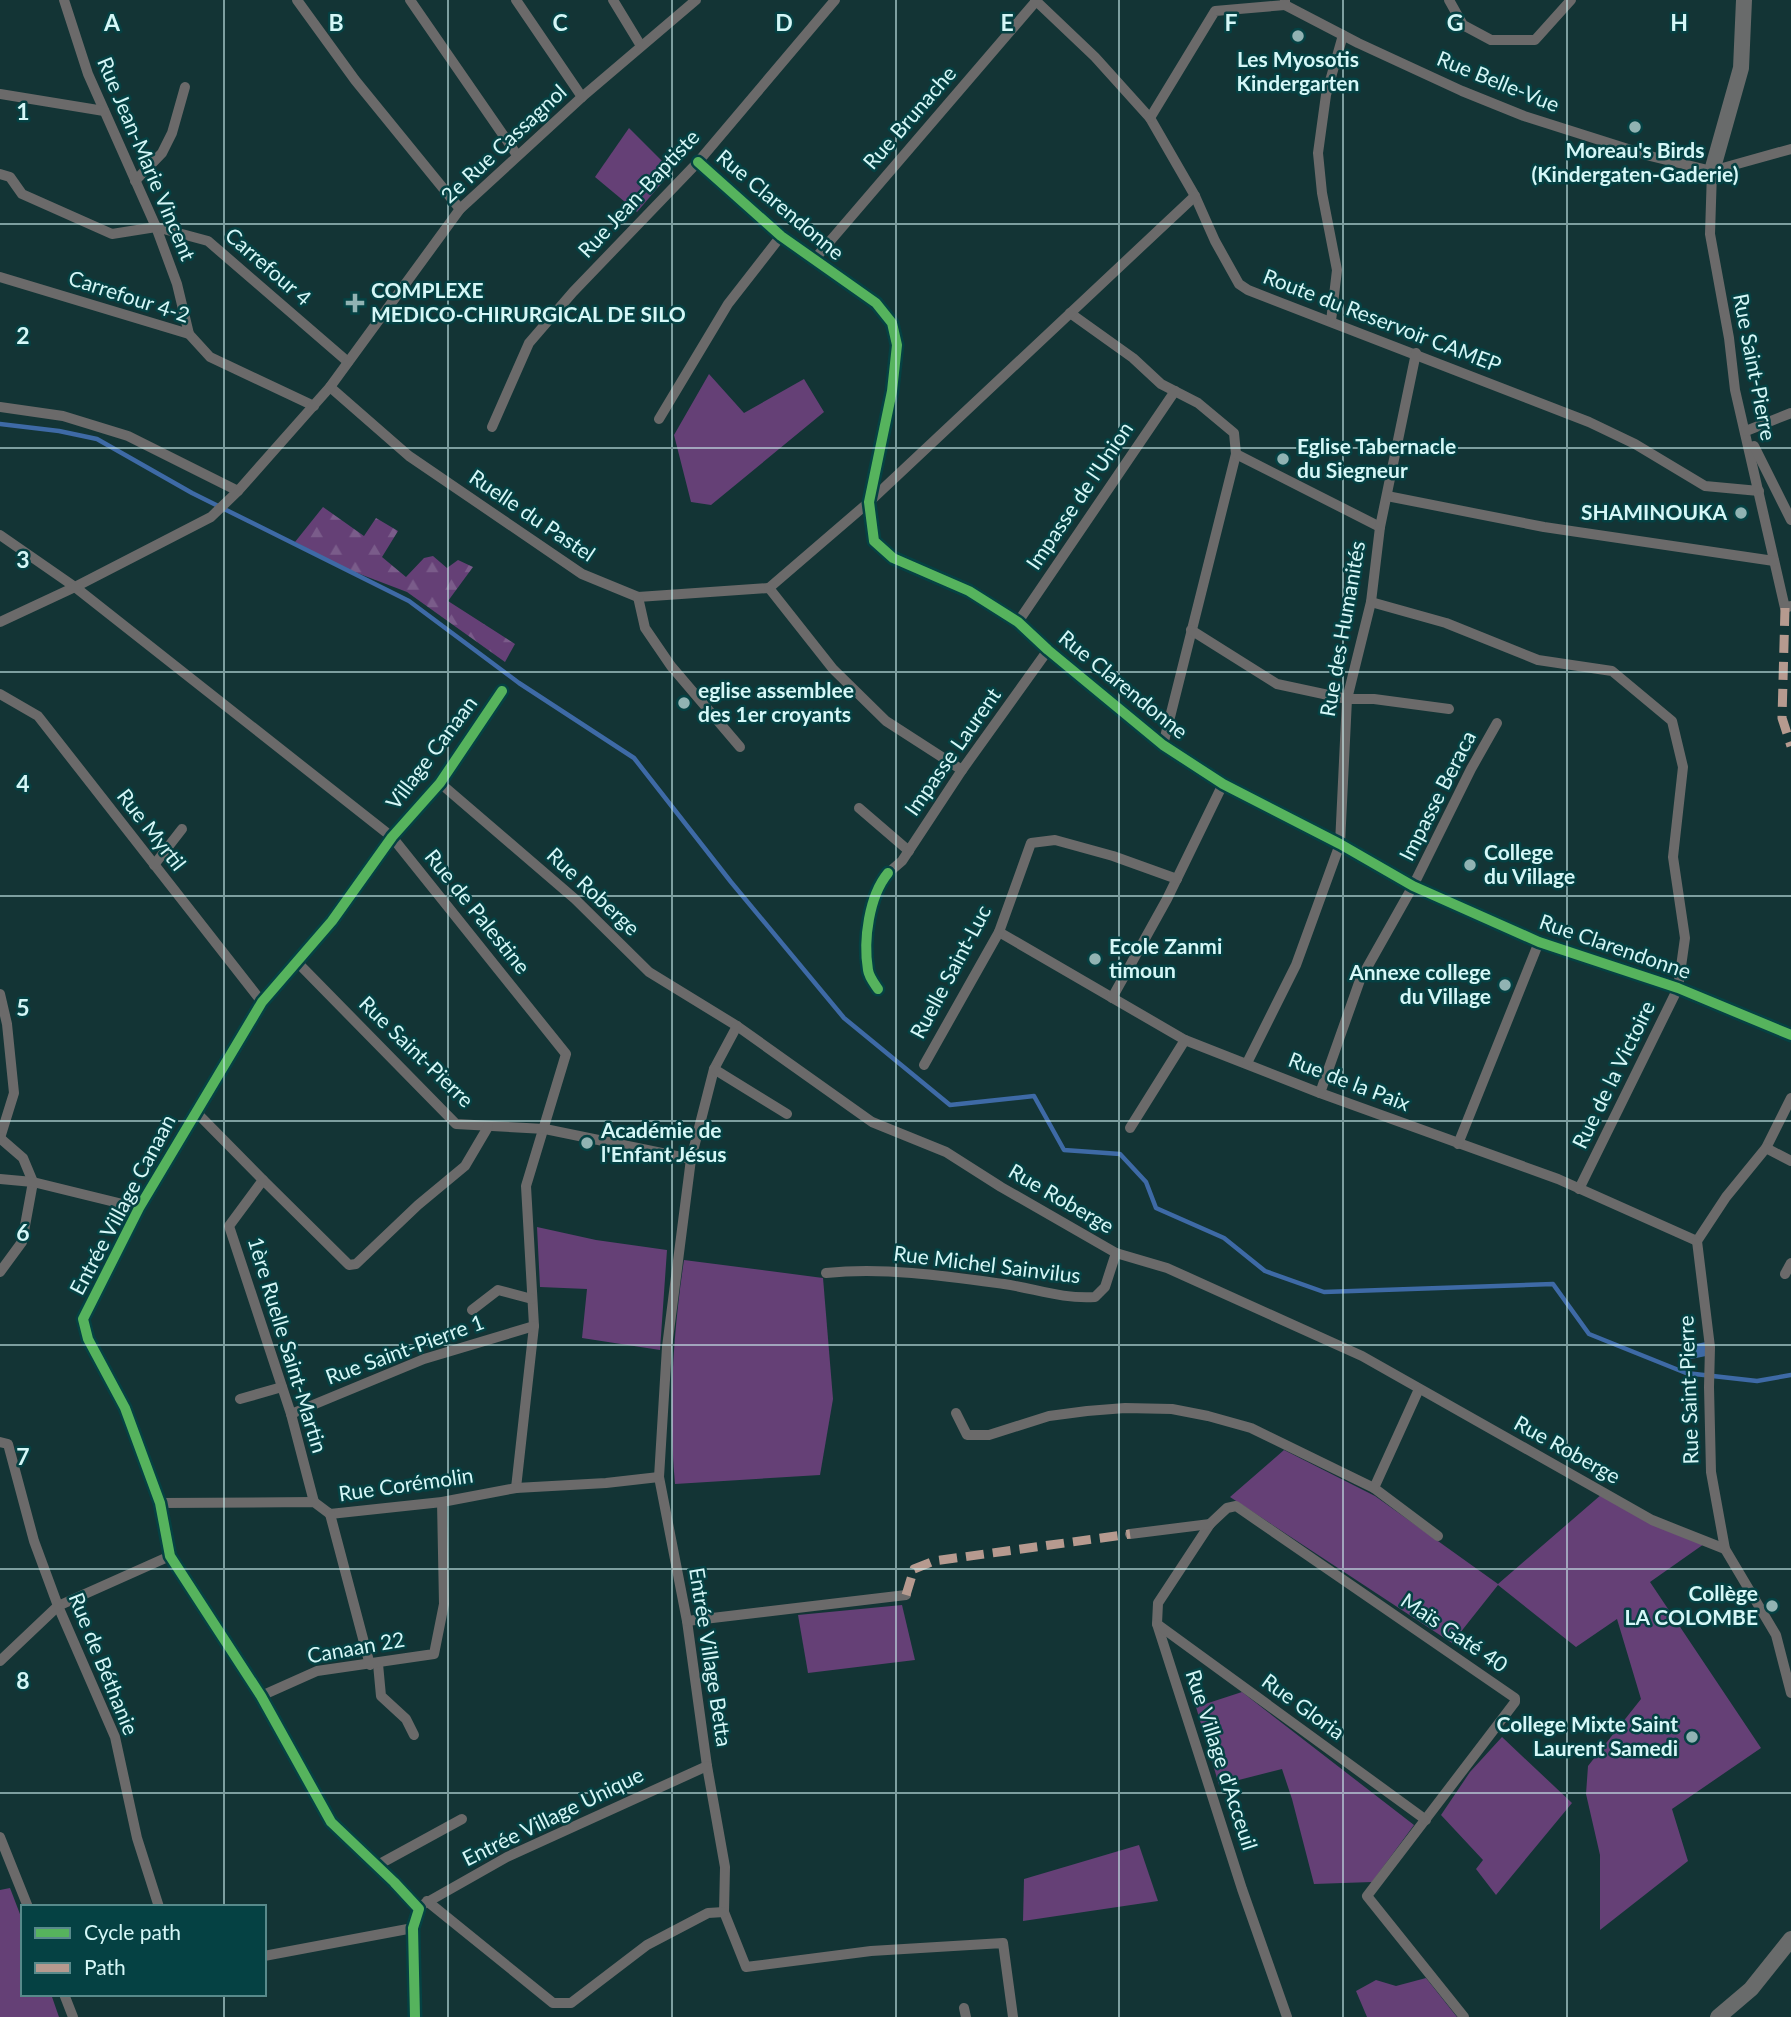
<svg xmlns="http://www.w3.org/2000/svg" width="1791" height="2017" viewBox="0 0 1791 2017" font-family="Lato,sans-serif">
<style>
.green{fill:#654076}
.forest{fill:url(#forest-firs)}
.lines{fill:none;stroke-linecap:round;stroke-linejoin:round}
.stream{stroke:#3e6aa6;stroke-width:4.5}
.canal{stroke:#3e6aa6;stroke-width:14}
.street{stroke:#6b6a6a;stroke-width:10}
.secondary{stroke:#696b6b;stroke-width:16}
.quiet{stroke:#b69a8f;stroke-width:9;stroke-dasharray:18 9;stroke-linecap:butt}
.cycleway-casing{stroke:#054143;stroke-width:15}
.cycleway{stroke:#56b35d;stroke-width:10}
.grid{fill:none;stroke:#d5f7f7;stroke-width:2;stroke-opacity:0.55}
.poi-dot{fill:#91b3b3;stroke:#054143;stroke-width:2.5}
.labels{text-anchor:middle;stroke-width:5;stroke-linejoin:round;paint-order:stroke}
.poi-label{font-size:21px;font-weight:bold;fill:#d5f7f7;stroke:#054143;text-anchor:start}
.street-label{font-size:21px;fill:#d5f7f7;stroke:#054143}
.grid-label{font-size:23px;text-anchor:middle;font-weight:bold;fill:#d5f7f7;stroke:#054143;stroke-width:5;stroke-linejoin:round;paint-order:stroke}
</style>
<defs>
<pattern id="forest-firs" width="22" height="20" patternUnits="userSpaceOnUse" patternTransform="scale(1.75)"><rect width="22" height="20" fill="#654076"/><path d="M5 1l3.5 6h-7zM16 11l3.5 6h-7z" fill="#7a5c8a"/></pattern>
</defs>
<rect width="100%" height="100%" fill="#133435"/>
<g class="green">
<path d="M629,128L672,171L637,212L595,177Z"/>
<path d="M709,374L744,413L804,379L824,412L711,505L691,502L674,435Z"/>
<path d="M537,1227L596,1240L667,1250L660,1350L582,1338L587,1289L540,1287Z"/>
<path d="M684,1260L823,1278L833,1399L820,1475L675,1484C668,1409 673,1334 684,1260Z"/>
<path d="M1284,1450L1375,1496L1498,1584L1602,1494L1704,1544L1650,1582L1761,1748L1672,1809L1688,1861L1600,1930V1855L1586,1794L1588,1766L1641,1699L1617,1619L1576,1647L1498,1585L1452,1643L1230,1497Z"/>
<path d="M902,1605L915,1660L808,1673L798,1615Z"/>
<path d="M1242,1692L1414,1825L1372,1882L1314,1884L1292,1799L1282,1769L1219,1785L1196,1707Z"/>
<path d="M1502,1737L1572,1803L1496,1895L1476,1869L1483,1860L1441,1815L1470,1772Z"/>
<path d="M1139,1845L1158,1901L1023,1921L1024,1879Z"/>
<path d="M10,1888L23,1922V1994H51L59,2017H0V1890Z"/>
<path d="M1426,1978L1457,2017H1367L1356,1991L1376,1980L1396,1986Z"/>
</g>
<path class="forest" d="M323,507L364,536L376,518L398,531L382,557L406,577L424,558L433,556L447,568L458,560L473,567L448,601L515,644L505,662L407,592L344,568L295,542Z"/>
<g class="lines">
<path class="stream" d="M0,424L59,431L97,439L192,493L409,601L519,683L634,758L731,882L844,1018L950,1105L1034,1096L1064,1150L1120,1154L1146,1182L1156,1208L1224,1238L1265,1271L1324,1292L1553,1284L1589,1334L1686,1373L1757,1381L1791,1375"/>
<path class="canal" d="M1691,1352L1706,1349"/>
<g class="street">
<path d="M64,0L88,74L156,227L177,284L189,334"/>
<path d="M297,0L355,80L460,209"/>
<path d="M410,0L517,155"/>
<path d="M516,0L582,97"/>
<path d="M613,0L641,46"/>
<path d="M1035,0L1095,57L1150,118L1195,196L1215,241L1239,284L1248,290L1589,422L1635,444L1705,486L1759,491"/>
<path d="M1285,0V5L1358,43L1462,91L1524,116L1650,156L1712,171L1791,149"/>
<path d="M1449,0L1463,25L1491,40H1535L1571,0"/>
<path d="M0,94L104,111"/>
<path d="M1150,118L1215,11L1285,5"/>
<path d="M698,162L781,236L876,303L892,323L897,345L892,391L869,502L874,541L893,558L969,591L1018,622L1048,650L1163,745L1223,784L1340,844L1413,886L1539,942L1678,988L1791,1035"/>
<path d="M1712,171L1710,234L1729,338L1735,390L1785,608L1791,606"/>
<path d="M0,174L10,177L22,194L112,234L156,227L208,241L348,362"/>
<path d="M135,181L162,153L172,133L185,87"/>
<path d="M813,261L1037,0"/>
<path d="M0,277L189,334L210,357L314,406"/>
<path d="M1070,313L1133,358L1161,384L1198,403L1234,433L1236,454L1163,745"/>
<path d="M1331,321L1337,270L1322,193L1318,153L1326,95L1343,35"/>
<path d="M330,387L409,456L582,574L638,597L769,588L833,669L886,721L962,770"/>
<path d="M0,407L63,416L128,436L238,491"/>
<path d="M659,419L728,304L781,236"/>
<path d="M492,427L529,343L573,292L698,162L835,0"/>
<path d="M1746,431L1791,413"/>
<path d="M1754,446L1791,520"/>
<path d="M1236,454L1380,527"/>
<path d="M1387,496L1544,527L1774,561"/>
<path d="M0,535L75,587L392,837L566,1054L526,1186L534,1326L516,1488"/>
<path d="M769,588L869,502L1195,196"/>
<path d="M638,597L645,628L671,666L740,747"/>
<path d="M1371,602L1446,623L1538,660L1612,671L1672,721L1683,767L1673,857L1685,938L1678,988L1579,1189"/>
<path d="M0,622L75,587L211,517L238,491L330,387L460,209L582,97L696,0"/>
<path d="M1018,622L1175,391"/>
<path d="M1191,630L1277,684L1347,699H1374L1449,709"/>
<path d="M0,694L38,716L262,1002"/>
<path d="M440,783L575,899L649,972L737,1026L872,1122L946,1152L1001,1187L1116,1253L1167,1268L1362,1356L1652,1520L1725,1549"/>
<path d="M859,808L909,851"/>
<path d="M154,865L182,829"/>
<path d="M888,873L902,861L962,770L1048,650"/>
<path d="M999,932L1185,1040L1320,1093L1558,1179L1697,1241"/>
<path d="M298,963L456,1124L545,1129L691,1159"/>
<path d="M0,994L7,1024L14,1093L0,1138"/>
<path d="M1112,998L1167,899L1223,784"/>
<path d="M737,1026L714,1069L691,1159L667,1347L659,1477L687,1621L707,1766L725,1867L724,1912L746,1967L871,1951L1003,1943L1013,2017"/>
<path d="M1247,1063L1296,965L1340,844L1347,699L1371,602L1380,527L1416,353"/>
<path d="M924,1065L999,932L1031,843L1055,840L1113,856L1177,879"/>
<path d="M714,1069L787,1114"/>
<path d="M1320,1093L1360,980L1413,886L1471,769L1497,723"/>
<path d="M1791,1098L1766,1148L1726,1197L1697,1241L1710,1347L1709,1387L1711,1472L1725,1549L1776,1635L1791,1693"/>
<path d="M196,1112L263,1180L229,1226L291,1414L314,1502"/>
<path d="M1130,1128L1185,1040"/>
<path d="M0,1138L23,1158L33,1182L22,1242L0,1272"/>
<path d="M1458,1144L1539,942"/>
<path d="M1766,1148L1791,1161"/>
<path d="M0,1179L33,1182L139,1208"/>
<path d="M263,1180L349,1265L356,1264L418,1205L465,1166L488,1127"/>
<path d="M826,1273C885,1267 946,1276 1004,1284C1037,1289 1061,1299 1095,1297L1105,1287L1116,1253"/>
<path d="M1785,1274L1791,1263"/>
<path d="M472,1310L498,1290L532,1299"/>
<path d="M1419,1389L1374,1488L1438,1536"/>
<path d="M240,1399L282,1387"/>
<path d="M956,1413L967,1435H989L1049,1416L1087,1411L1125,1408L1172,1409L1208,1416L1251,1428L1374,1488"/>
<path d="M291,1414L424,1359L534,1326"/>
<path d="M0,1442L8,1444L34,1541L58,1606L115,1737L137,1838L159,1907"/>
<path d="M160,1503L314,1502L330,1514L442,1502L516,1488L606,1483L659,1477"/>
<path d="M330,1514L370,1665"/>
<path d="M1210,1524L1158,1603L1157,1624L1242,1889L1287,2017"/>
<path d="M1130,1534L1210,1524L1227,1508L1236,1506L1515,1698V1702L1367,1896L1464,2017"/>
<path d="M687,1621L906,1595"/>
<path d="M1157,1624L1426,1820"/>
<path d="M0,1661L58,1606L170,1556"/>
<path d="M378,1664L381,1696L406,1719L414,1735"/>
<path d="M261,1696L317,1671L434,1654L444,1604L442,1502"/>
<path d="M0,1837L28,1907"/>
<path d="M376,1866L462,1819"/>
<path d="M427,1901L553,2003H571L647,1945L708,1913L724,1912"/>
<path d="M424,1904L507,1857L707,1766"/>
<path d="M264,1956L413,1928"/>
<path d="M64,1994L73,2017"/>
<path d="M964,2008L966,2017"/>
<path d="M415,2017L413,1928L419,1909L394,1882L331,1822L261,1696L170,1556L160,1503L125,1408L88,1339L83,1319L139,1208L262,1002L332,921L392,837L440,783L502,691"/>
</g>
<g class="secondary">
<path d="M1712,171L1741,68L1744,0"/>
<path d="M1718,2017L1751,1989L1791,1939"/>
</g>
<g class="quiet">
<path d="M1785,608L1782,718L1791,746"/>
<path d="M906,1595L914,1569L934,1561L1130,1534"/>
</g>
<g class="cycleway-casing">
<g id="cycleway">
<path d="M698,162L781,236L876,303L892,323L897,345L892,391L869,502L874,541L893,558L969,591L1018,622L1048,650L1163,745L1223,784L1340,844L1413,886L1539,942L1678,988L1791,1035"/>
<path d="M878,989C874,983 869,977 868,970C863,940 869,896 888,873"/>
<path d="M415,2017L413,1928L419,1909L394,1882L331,1822L261,1696L170,1556L160,1503L125,1408L88,1339L83,1319L139,1208L262,1002L332,921L392,837L440,783L502,691"/>
</g>
</g>
<use href="#cycleway" class="cycleway"/>
</g>
<path class="grid" d="M224,0V1907M448,0V2017M672,0V2017M896,0V2017M1119,0V2017M1343,0V2017M1567,0V2017M0,224H1791M0,448H1791M0,672H1791M0,896H1791M0,1121H1791M0,1345H1791M0,1569H1791M0,1793H1791M224,1994V2017"/>
<g class="poi-dot">
<circle cx="1298" cy="36" r="7"/>
<circle cx="1635" cy="127" r="7"/>
<path d="M351.5 292.5h7v7h7v7h-7v7h-7v-7h-7v-7h7z"/>
<circle cx="1283" cy="459" r="7"/>
<circle cx="1741" cy="513" r="7"/>
<circle cx="684" cy="703" r="7"/>
<circle cx="1470" cy="865" r="7"/>
<circle cx="1095" cy="959" r="7"/>
<circle cx="1505" cy="985" r="7"/>
<circle cx="587" cy="1143" r="7"/>
<circle cx="1772" cy="1606" r="7"/>
<circle cx="1692" cy="1737" r="7"/>
</g>
<g class="labels">
<g class="poi-label">
<text x="1298" y="67" text-anchor="middle">Les Myosotis<tspan x="1298" dy="24">Kindergarten</tspan></text>
<text x="1635" y="158" text-anchor="middle">Moreau's Birds<tspan x="1635" dy="24">(Kindergaten-Gaderie)</tspan></text>
<text x="371" y="298">COMPLEXE<tspan x="371" dy="24">MEDICO-CHIRURGICAL DE SILO</tspan></text>
<text x="1297" y="454">Eglise Tabernacle<tspan x="1297" dy="24">du Siegneur</tspan></text>
<text x="1727" y="520" text-anchor="end">SHAMINOUKA</text>
<text x="698" y="698">eglise assemblee<tspan x="698" dy="24">des 1er croyants</tspan></text>
<text x="1484" y="860">College<tspan x="1484" dy="24">du Village</tspan></text>
<text x="1109" y="954">Ecole Zanmi<tspan x="1109" dy="24">timoun</tspan></text>
<text x="1491" y="980" text-anchor="end">Annexe college<tspan x="1491" dy="24">du Village</tspan></text>
<text x="601" y="1138">Académie de<tspan x="601" dy="24">l'Enfant Jésus</tspan></text>
<text x="1758" y="1601" text-anchor="end">Collège<tspan x="1758" dy="24">LA COLOMBE</tspan></text>
<text x="1678" y="1732" text-anchor="end">College Mixte Saint<tspan x="1678" dy="24">Laurent Samedi</tspan></text>
</g>
<g class="street-label">
<text transform="translate(1498 82) rotate(22)" y="7">Rue Belle-Vue</text>
<text transform="translate(910 118) rotate(-49)" y="7">Rue Brunache</text>
<text transform="translate(504 144) rotate(-43)" y="7">2e Rue Cassagnol</text>
<text transform="translate(146 159) rotate(67)" y="7">Rue Jean-Marie Vincent</text>
<text transform="translate(639 194) rotate(-47)" y="7">Rue Jean-Baptiste</text>
<text transform="translate(780 205) rotate(40)" y="7">Rue Clarendonne</text>
<text transform="translate(268 267) rotate(41)" y="7">Carrefour 4</text>
<text transform="translate(129 297) rotate(18)" y="7">Carrefour 4-2</text>
<text transform="translate(1382 321) rotate(21)" y="7">Route du Reservoir CAMEP</text>
<text transform="translate(1754 367) rotate(79)" y="7">Rue Saint-Pierre</text>
<text transform="translate(1080 496) rotate(-56)" y="7">Impasse de l'Union</text>
<text transform="translate(532 516) rotate(34)" y="7">Ruelle du Pastel</text>
<text transform="translate(1343 629) rotate(-80)" y="7">Rue des Humanités</text>
<text transform="translate(1123 685) rotate(39)" y="7">Rue Clarendonne</text>
<text transform="translate(953 752) rotate(-55)" y="7">Impasse Laurent</text>
<text transform="translate(432 753) rotate(-53)" y="7">Village Canaan</text>
<text transform="translate(1438 796) rotate(-63)" y="7">Impasse Beraca</text>
<text transform="translate(151 830) rotate(52)" y="7">Rue Myrtil</text>
<text transform="translate(593 892) rotate(43)" y="7">Rue Roberge</text>
<text transform="translate(477 912) rotate(51)" y="7">Rue de Palestine</text>
<text transform="translate(1615 947) rotate(19)" y="7">Rue Clarendonne</text>
<text transform="translate(951 972) rotate(-62)" y="7">Ruelle Saint-Luc</text>
<text transform="translate(416 1052) rotate(44)" y="7">Rue Saint-Pierre</text>
<text transform="translate(1614 1075) rotate(-64)" y="7">Rue de la Victoire</text>
<text transform="translate(1349 1082) rotate(21)" y="7">Rue de la Paix</text>
<text transform="translate(1061 1199) rotate(30)" y="7">Rue Roberge</text>
<text transform="translate(123 1205) rotate(-62)" y="7">Entrée Village Canaan</text>
<text transform="translate(987 1265) rotate(7)" y="7">Rue Michel Sainvilus</text>
<text transform="translate(287 1345) rotate(73)" y="7">1ère Ruelle Saint-Martin</text>
<text transform="translate(405 1350) rotate(-20)" y="7">Rue Saint-Pierre 1</text>
<text transform="translate(1689 1390) rotate(-92)" y="7">Rue Saint-Pierre</text>
<text transform="translate(1567 1450) rotate(29)" y="7">Rue Roberge</text>
<text transform="translate(406 1485) rotate(-8)" y="7">Rue Corémolin</text>
<text transform="translate(1454 1633) rotate(34)" y="7">Maïs Gaté 40</text>
<text transform="translate(356 1648) rotate(-10)" y="7">Canaan 22</text>
<text transform="translate(710 1657) rotate(81)" y="7">Entrée Village Betta</text>
<text transform="translate(103 1664) rotate(68)" y="7">Rue de Béthanie</text>
<text transform="translate(1303 1707) rotate(36)" y="7">Rue Gloria</text>
<text transform="translate(1221 1760) rotate(72)" y="7">Rue Village d'Acceuil</text>
<text transform="translate(553 1817) rotate(-26)" y="7">Entrée Village Unique</text>
</g>
</g>
<g class="grid-label">
<text x="112" y="31">A</text>
<text x="336" y="31">B</text>
<text x="560" y="31">C</text>
<text x="784" y="31">D</text>
<text x="1007" y="31">E</text>
<text x="1231" y="31">F</text>
<text x="1455" y="31">G</text>
<text x="1679" y="31">H</text>
<text x="23" y="120">1</text>
<text x="23" y="344">2</text>
<text x="23" y="568">3</text>
<text x="23" y="792">4</text>
<text x="23" y="1016">5</text>
<text x="23" y="1241">6</text>
<text x="23" y="1465">7</text>
<text x="23" y="1689">8</text>
</g>
<rect x="21" y="1905" width="245" height="91" fill="#054143" stroke="#588a8b" stroke-width="2"/>
<rect x="35" y="1928" width="35" height="10" fill="#56b35d" stroke="#588a8b" stroke-width="2"/>
<text x="84" y="1940" font-size="21" fill="#d5f7f7">Cycle path</text>
<rect x="35" y="1963" width="35" height="10" fill="#b69a8f" stroke="#588a8b" stroke-width="2"/>
<text x="84" y="1975" font-size="21" fill="#d5f7f7">Path</text>
</svg>
